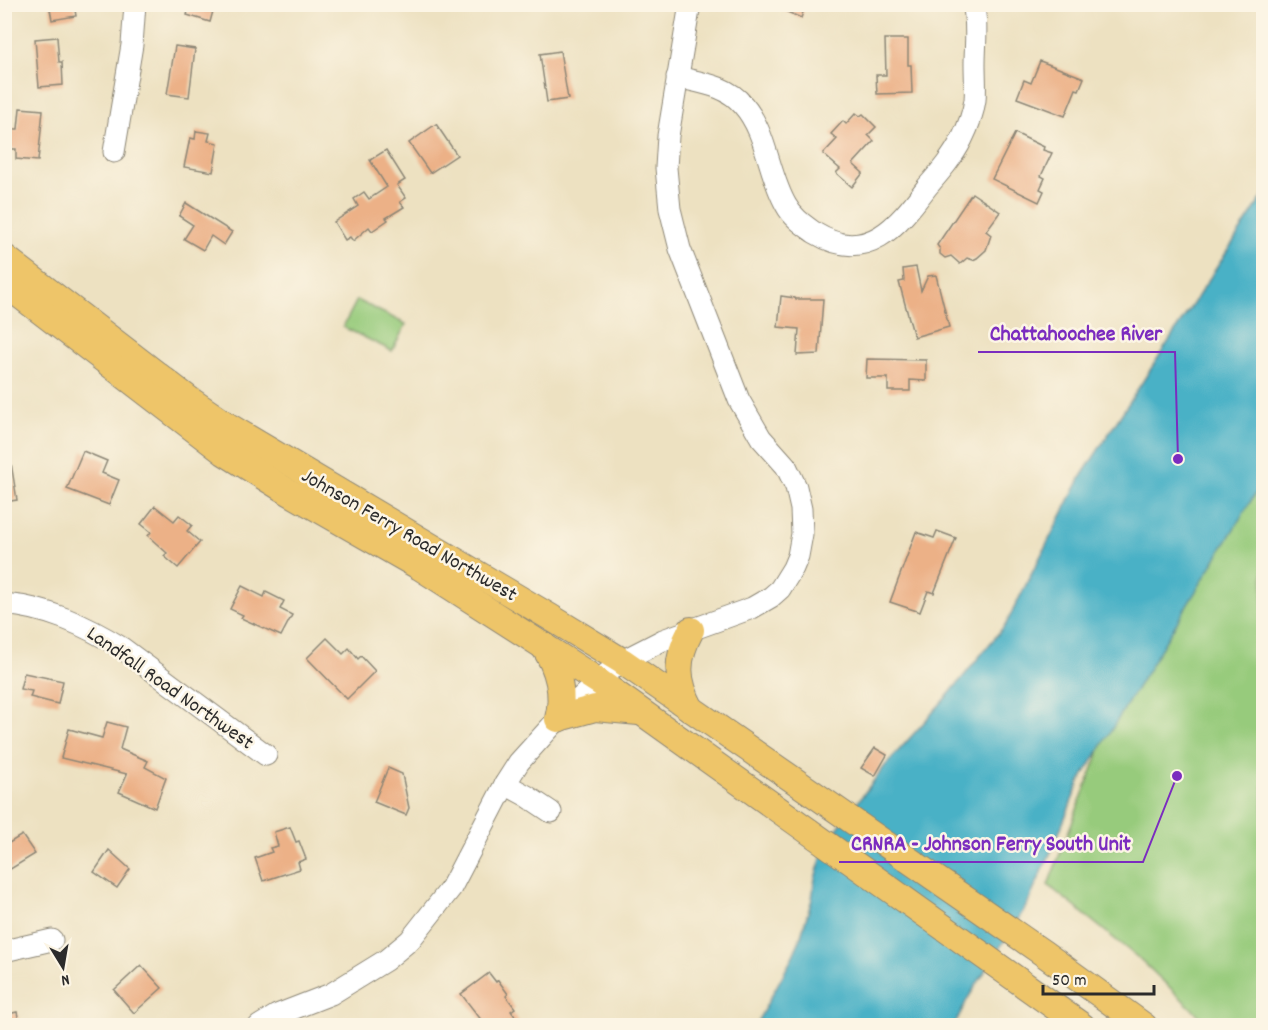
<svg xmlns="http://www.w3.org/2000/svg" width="1268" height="1030" viewBox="0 0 1268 1030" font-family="Dekko,sans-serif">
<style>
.green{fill:#97cb7c;stroke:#617b54;stroke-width:1.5}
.water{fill:#48b1c6;stroke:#3a6e78;stroke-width:1.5}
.building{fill:#ecb187}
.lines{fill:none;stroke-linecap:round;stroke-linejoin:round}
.minor-casing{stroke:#8c8676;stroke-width:23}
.major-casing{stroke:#8c8676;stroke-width:28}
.minor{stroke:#fff;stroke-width:21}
.major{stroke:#eec569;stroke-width:26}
.labels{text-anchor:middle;stroke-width:5;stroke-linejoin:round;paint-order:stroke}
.street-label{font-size:21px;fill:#2b2b2b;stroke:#fcf5e5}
.leader{fill:none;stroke:#7b2cbf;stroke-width:2}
.callout-dot{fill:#7b2cbf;stroke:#fcf5e5;stroke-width:2}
.callout-label{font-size:22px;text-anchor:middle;font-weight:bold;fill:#7b2cbf;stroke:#fcf5e5;stroke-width:5;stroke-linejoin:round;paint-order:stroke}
</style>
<rect width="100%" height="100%" fill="#fcf5e5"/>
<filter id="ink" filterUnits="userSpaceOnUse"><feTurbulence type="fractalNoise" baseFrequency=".0167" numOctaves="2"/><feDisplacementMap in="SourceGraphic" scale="12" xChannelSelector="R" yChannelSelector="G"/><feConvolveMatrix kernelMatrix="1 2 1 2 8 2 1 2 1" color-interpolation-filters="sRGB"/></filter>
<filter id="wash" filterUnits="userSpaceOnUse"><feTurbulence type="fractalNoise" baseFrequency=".008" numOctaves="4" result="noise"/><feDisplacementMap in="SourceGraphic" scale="24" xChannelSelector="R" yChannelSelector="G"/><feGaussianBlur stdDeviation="1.35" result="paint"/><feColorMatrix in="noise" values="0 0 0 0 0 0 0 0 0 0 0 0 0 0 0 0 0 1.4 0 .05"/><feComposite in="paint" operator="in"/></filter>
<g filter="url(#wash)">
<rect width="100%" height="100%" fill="#ede1c1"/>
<g class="green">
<path d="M357,300L406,324L392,351L343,327Z"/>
<path d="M1263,456V1025H1209L1142,961L1048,885L1132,666Z"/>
</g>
<path class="water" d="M1263,196V481L1079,783L1054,845L1027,905L968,998L954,1026H755L790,962L799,942L812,899L815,878L822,856L831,837L885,766L950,693L1006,624L1082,475Z"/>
<g id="blocks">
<g class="building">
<path d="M49,4H74L76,16L52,20Z"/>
<path d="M190,4H215L210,22L187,15Z"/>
<path d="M769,4H806L801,18Z"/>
<path d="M57,37L59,62H62L63,85L39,87L35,39Z"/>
<path d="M885,39H908V65H911L912,93L877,94L876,75H886Z"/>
<path d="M175,46L195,49L189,97L167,94Z"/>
<path d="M560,51L568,99L547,102L540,54Z"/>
<path d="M1040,61L1084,78L1079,90L1076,89L1065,116L1017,98L1024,80L1031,83Z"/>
<path d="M20,108L43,110L38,161L16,159V149H9L10,129H18Z"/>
<path d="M856,113L860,116L863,114L876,127L868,135L874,141L853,164L863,173L852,187L836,173L840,169L823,154L837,139L831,134L843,121L846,124Z"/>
<path d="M436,124L457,155L430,173L409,143Z"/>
<path d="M196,131L210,133L208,141L218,143L213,172L184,167L190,138L195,139Z"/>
<path d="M1015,133L1044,147L1043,150L1052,153L1041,176L1045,178L1040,189L1044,191L1039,202L992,179Z"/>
<path d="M386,150L405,180L397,185L406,198L400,202L404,207L386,218L388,220L372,231L369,227L353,241L350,237L345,240L334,222L358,206L354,199L364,192L369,199L387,187L370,160Z"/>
<path d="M972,193L1000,212L986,231L991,235L986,250L977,258L973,260L967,258L960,264L951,256L945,258L940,254V249L937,245Z"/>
<path d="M186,203L232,232L224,245L211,236L203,250L184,239L193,225L179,216Z"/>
<path d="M916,267L921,291L928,276L936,275L949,327L914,337L899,282L904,281L903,269Z"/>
<path d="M781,296L795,298L796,299H823L819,354L797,355L799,329L778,327Z"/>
<path d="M867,359L926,360V381L910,380V391H888V378H866Z"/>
<path d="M83,451L107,461L102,473L119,480L109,505L67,489Z"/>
<path d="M11,463L17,500L4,502V464Z"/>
<path d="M155,506L174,521L179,515L192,525L187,531L200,542L178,568L164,556L167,553L148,536L151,532L141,524Z"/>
<path d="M937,531L956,538L934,593L928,591L920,612L890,602L916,532L934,538Z"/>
<path d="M242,586L264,597L266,592L284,601L280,609L292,615L281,636L241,618L243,615L230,609Z"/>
<path d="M327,638L343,654L349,648L358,659L361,656L375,671L347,699L307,658Z"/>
<path d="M24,673L63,681L58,704L30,697L32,691L20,689Z"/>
<path d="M107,722L126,727L120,749L148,761L145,767L166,778L155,808L119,792L127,774L61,758L69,729L102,738Z"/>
<path d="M875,748L887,755L875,776L861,768Z"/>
<path d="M388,768L402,774L409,808L406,815L374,802Z"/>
<path d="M290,827L296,842L299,841L306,859L298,862L300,869L263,881L255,858L272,852L270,848L278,846L274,832Z"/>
<path d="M22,835L35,854L4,873V846Z"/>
<path d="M109,850L130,869L117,888L94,872Z"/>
<path d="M141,965L162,988L134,1013L114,990Z"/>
<path d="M489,973L496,982L498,980L508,994L506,996L515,1008L511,1011L522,1026H486L461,994Z"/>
<path d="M17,1012L20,1026H4V1015Z"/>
</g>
</g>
</g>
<g filter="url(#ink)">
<use href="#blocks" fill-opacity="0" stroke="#8c8676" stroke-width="1.5"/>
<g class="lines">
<g class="minor-casing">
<g id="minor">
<path d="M677,77C701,83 727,85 743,105C767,132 768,174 786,205C793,218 804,225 815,233C868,265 898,225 927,187C940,172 953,157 962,139C968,127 973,114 975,100C976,89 975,75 975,64C975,45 978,23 973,4"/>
<path d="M114,152L132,45L135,4"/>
<path d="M4,604C48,608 85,625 122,648L266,755"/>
<path d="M505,784L527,796L551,812"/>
<path d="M4,951L52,940"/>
<path d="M259,1026L277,1015L331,994L386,960L410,940L451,888L505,784L519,762L558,719L598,681L622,661L663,640L752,608L771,597L780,589L793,568L798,556L802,534L801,509L796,487L786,466L761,438L739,400L680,249L670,209L666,168L668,136L690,4"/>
</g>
</g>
<g class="major-casing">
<g id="major">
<path d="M4,257L190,400L228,426L550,617L622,661L1043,953L1144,1026"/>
<path d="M4,283L224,452L282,488L420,567L598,681L1082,1026"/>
<path d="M543,645C558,668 565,692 558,719"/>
<path d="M691,709C676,680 675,660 691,630"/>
<path d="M559,718L595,708L639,712"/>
</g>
</g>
<use href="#minor" class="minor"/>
<use href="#major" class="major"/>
</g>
</g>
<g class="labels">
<g class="street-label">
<text transform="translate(410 534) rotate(30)" y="7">Johnson Ferry Road Northwest</text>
<text transform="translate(171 687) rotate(35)" y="7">Landfall Road Northwest</text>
</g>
</g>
<path class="leader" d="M1178 459L1175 352H978M1177 776L1143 862H839"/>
<g class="callout-dot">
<circle cx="1178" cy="459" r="6"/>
<circle cx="1177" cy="776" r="6"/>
</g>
<g class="callout-label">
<text x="1076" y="340">Chattahoochee River</text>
<text x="991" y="850">CRNRA - Johnson Ferry South Unit</text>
</g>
<rect width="1268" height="1030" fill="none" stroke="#fcf5e5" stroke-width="24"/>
<g transform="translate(63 967) rotate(169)" stroke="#fcf5e5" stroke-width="4.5" paint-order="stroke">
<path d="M0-4.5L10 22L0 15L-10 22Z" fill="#2b2b2b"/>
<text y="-9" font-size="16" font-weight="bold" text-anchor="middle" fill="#2b2b2b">N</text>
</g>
<path d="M1043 985v9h111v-9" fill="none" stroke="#2b2b2b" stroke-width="3"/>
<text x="1052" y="985" font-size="18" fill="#2b2b2b" stroke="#fcf5e5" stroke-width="4.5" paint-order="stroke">50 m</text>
</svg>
